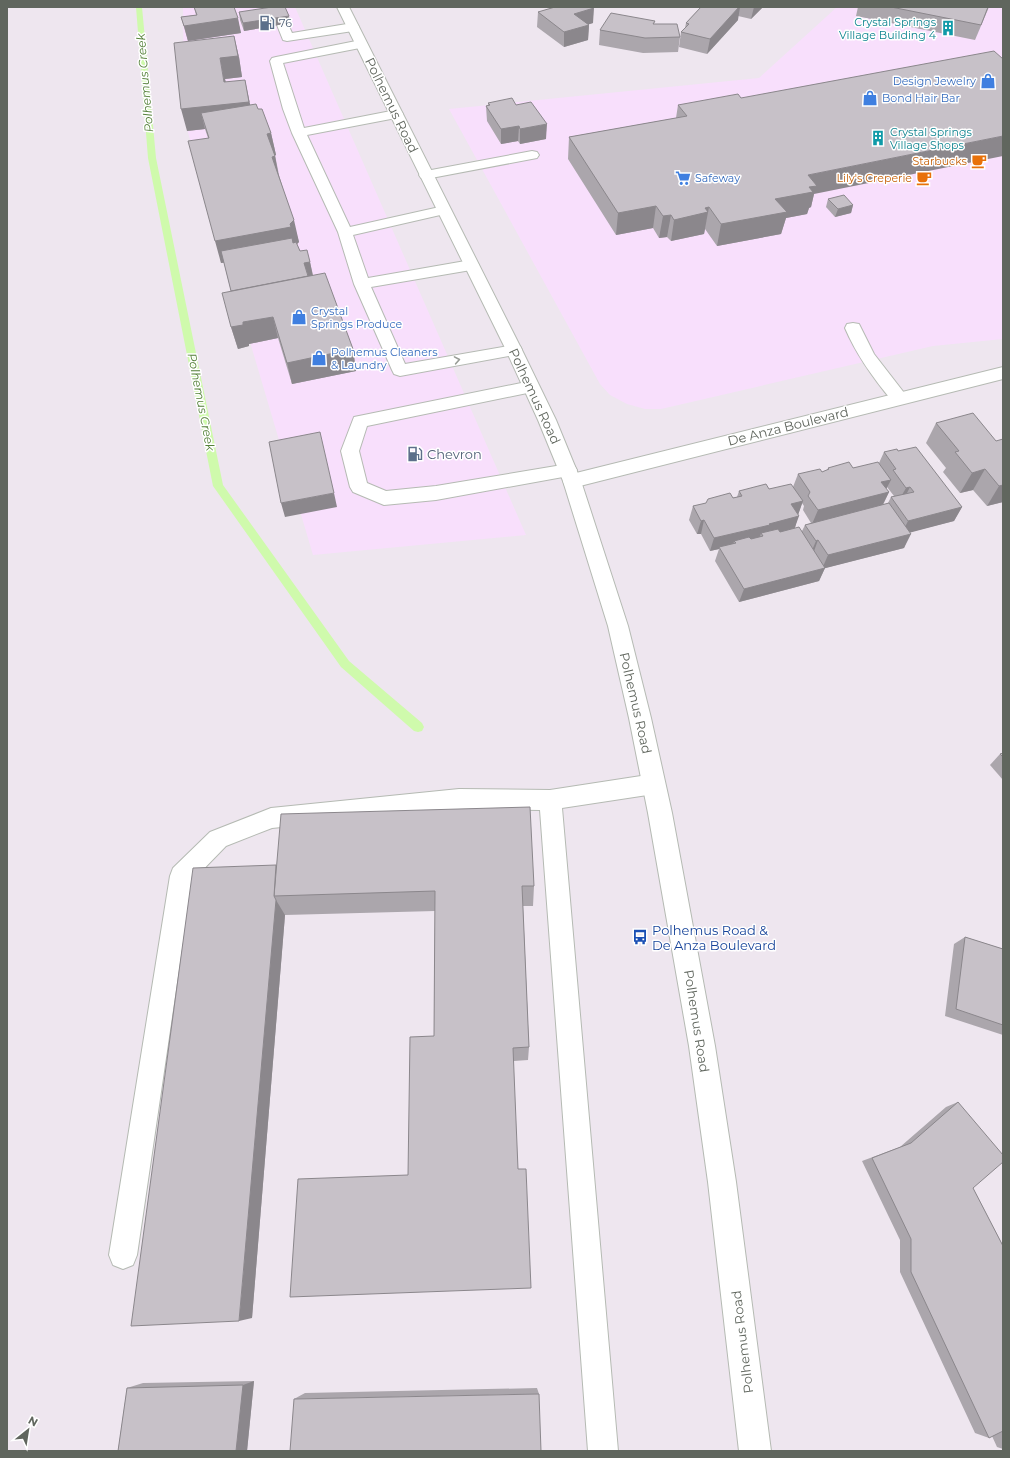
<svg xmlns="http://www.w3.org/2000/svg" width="1010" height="1458" viewBox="0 0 1010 1458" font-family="Montserrat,sans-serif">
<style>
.commercial{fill:#f8dffc}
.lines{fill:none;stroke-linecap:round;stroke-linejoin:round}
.stream{fill:#cffaac;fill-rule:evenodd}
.service-casing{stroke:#b5bab3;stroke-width:2}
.tertiary-casing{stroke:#b5bab3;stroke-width:2}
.secondary-casing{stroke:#b5bab3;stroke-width:2}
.service{fill:#fff;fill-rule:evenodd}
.tertiary{fill:#fff;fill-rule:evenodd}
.secondary{fill:#fff;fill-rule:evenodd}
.wall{fill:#aba6ac;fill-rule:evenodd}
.shaded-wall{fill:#8b878c}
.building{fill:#c7c1c8;stroke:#8b878c}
.oneway{stroke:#989c96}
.labels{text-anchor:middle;stroke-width:3;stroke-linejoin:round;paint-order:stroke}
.far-culture-label{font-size:11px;fill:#0d838f;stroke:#fff;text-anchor:end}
.far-service-label{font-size:11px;fill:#4e5e75;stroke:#fff;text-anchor:start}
.far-shop-label{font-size:11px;fill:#366cbe;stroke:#fff;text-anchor:start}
.far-food-label{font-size:11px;fill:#c56008;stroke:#fff;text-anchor:end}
.far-water-label{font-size:12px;font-style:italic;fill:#548039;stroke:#fff}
.street-label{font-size:13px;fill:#60665e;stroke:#fff}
.service-label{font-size:13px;fill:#4e5e75;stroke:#fff;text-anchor:start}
.transit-label{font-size:13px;fill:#164399;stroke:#fff;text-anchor:start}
</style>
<rect width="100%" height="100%" fill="#eee6ef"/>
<g class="commercial">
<path d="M183,7H295L526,535L313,555L184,119Z"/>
<path d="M837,7H1003V339L933,346L661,409H645L627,404L610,395L600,384L449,109L759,78Z"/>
</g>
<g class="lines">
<path class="stream" d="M136,7H142L156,158L223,485L349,661L422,723L424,727L422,731L418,732L414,731L341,667L213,486L148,158Z"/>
<g class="service-casing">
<g id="service">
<path d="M283,21L287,22L292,33L353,23L357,24L359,27L357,30L353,31L287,41L283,40L277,25L279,22Z"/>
<path d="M361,40L365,41L367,44L365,47L283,63L304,128L396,110L401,111L403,114L401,117L396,118L307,135L350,227L444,206L449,207L451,210L449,213L353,235L368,278L471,260L476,262L479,265L476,268L471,270L371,287L405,364L514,345L520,346L522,350L520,354L400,376L394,374L392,370L354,284L338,232L292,133L283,109L270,61L272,58L276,57Z"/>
<path d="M532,151L537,152L539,155L537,158L426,179L421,178L419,175L421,172L426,171Z"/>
<path d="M853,323L859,324L874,354L905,394L907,398L905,402L899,404L893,402C874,379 857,356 845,328L847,324Z"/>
<path d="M531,381L537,383L539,387L537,391L367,426L359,451L367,483L386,491L436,486L568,464L574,465L577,470L574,475L436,500L384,505L353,492L350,487L341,451L354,417Z"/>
<path d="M654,774L662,777L665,784L662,791L654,794L562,808L618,1451H588L540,810L459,809L272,828L226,846L192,881L137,1255L133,1265L123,1269L113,1265L109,1255L170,876L173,868L210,832L271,808L459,789L550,790Z"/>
</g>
</g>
<g class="tertiary-casing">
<path id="tertiary" d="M1003,367V379L572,488L565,486L563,481L565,476L572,474Z"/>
</g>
<g class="secondary-casing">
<path id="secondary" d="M337,7H349L522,350L556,420L581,481L628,626L651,718L672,813L715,1046L736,1182L771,1451H739L708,1182L689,1046L648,813L629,718L608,626L563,481L538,420L506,350Z"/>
</g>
<use href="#service" class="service"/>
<use href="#tertiary" class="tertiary"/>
<use href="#secondary" class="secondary"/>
</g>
<g class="wall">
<path d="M194,7H234L241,33L188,41L181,17L196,15Z"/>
<path d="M550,7H593V23L589,24V25L588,40L564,47L537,27L538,12L550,9Z"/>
<path d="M701,7H763L751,19L738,16V20L707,54L679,47L681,32L685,28L686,23Z"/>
<path d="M858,7H989L975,40L856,16Z"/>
<path d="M239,12L289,16L290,23L244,31L240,20Z"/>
<path d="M655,21L654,24L680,37L678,52L643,53L599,45L600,30Z"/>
<path d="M239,57L242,77L225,79L226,82L250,105L258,109L271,133L276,155H275L279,175L299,242L297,244L300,251L310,262L313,275L353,349L356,371L292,384L278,338L249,344V346L238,349L231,327V291L224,263H221L208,138L205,129L187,131Z"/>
<path d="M488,103L516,105L546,139L520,144L518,141L501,144L487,121L486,106L488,105Z"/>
<path d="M678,105L814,194L811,207L809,208L807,214L786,218L781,234L717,246L705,229L704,234L671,241L667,237L659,238L653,228L616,235L568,159L569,137L676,118Z"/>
<path d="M828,199L853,205L851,213L835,217L826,207Z"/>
<path d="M936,423L996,441L1003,502L987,506L973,490L960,493L943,472L946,468L926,443Z"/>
<path d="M898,451L962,507L954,521L910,532L904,548L825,568L819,581L739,602L715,561L719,549L710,551L701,534H697L689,520L693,506L737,497L739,491L769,489L793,487L798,474L822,472L827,470L828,468H853L879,463L884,452ZM887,487L894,496L891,497L888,503L883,505L889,492L886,489ZM802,503L804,506L803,510L811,523L805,525L802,531L795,528L798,515Z"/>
<path d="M1003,753V780L990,765L1000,754Z"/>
<path d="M193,868L534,886L533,906H523L529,1047L528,1060L514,1061L408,1175L434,1036L435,911L285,915L252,1318Z"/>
<path d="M965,937L1003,949V1035L945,1016L954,944Z"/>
<path d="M958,1102L973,1188L1003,1246V1449L997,1447L992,1436L989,1438L975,1433L900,1272V1240L862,1161L900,1147L946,1107Z"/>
<path d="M254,1381L247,1451H118L127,1388L143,1383Z"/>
<path d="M537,1388L539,1394L294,1399L305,1393Z"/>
</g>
<g class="shaded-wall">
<path d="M739,7H740L738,20L707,54L710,39Z"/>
<path d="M754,7H763L751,19Z"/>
<path d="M594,8L593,23L574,29V14Z"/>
<path d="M289,16L290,23L244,31L243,23Z"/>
<path d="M238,18L241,33L188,41L184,26Z"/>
<path d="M589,25L588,40L564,47V32Z"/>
<path d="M234,36L239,57L242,77L225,79L229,104L224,82L220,58Z"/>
<path d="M245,80L254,123L201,113L205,129L187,131L181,109Z"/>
<path d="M547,124L546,139L520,144V129Z"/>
<path d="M519,126L518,141L501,144V129Z"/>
<path d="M271,133L276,155L272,156L267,134Z"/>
<path d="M1003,136V156L814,194L811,207L809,208L807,214L786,218L781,234L717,246L721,224L775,199L808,175Z"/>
<path d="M275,156L279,178L272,157Z"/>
<path d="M853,205L851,213L835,217L838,209Z"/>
<path d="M656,206L653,228L616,235L618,213Z"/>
<path d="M709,207L704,234L671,241L674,220L705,208Z"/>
<path d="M671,215L667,237L659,238L663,216Z"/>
<path d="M294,220L299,242L295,246V249L221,263L215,241L290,224Z"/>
<path d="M310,262L313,277L309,278L304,263Z"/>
<path d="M273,317L278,338L249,344V346L238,349L231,327L243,322Z"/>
<path d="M353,349L356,371L292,384L287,363Z"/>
<path d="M985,469L973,490L960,493L972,473Z"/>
<path d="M891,480L884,493L889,492L882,506L812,524L818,510L881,482Z"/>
<path d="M1003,485V502L987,506L999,486Z"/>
<path d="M910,487L903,501L898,502L906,488Z"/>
<path d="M334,493L337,507L285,517L281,503Z"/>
<path d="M803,501L798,515L791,504Z"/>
<path d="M962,507L954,521L901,535L908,521Z"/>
<path d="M799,516L794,530L763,536L761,533L759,540L736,543L734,541L733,546L719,547V549L710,551L714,538Z"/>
<path d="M704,520L701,534H697L701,521Z"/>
<path d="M911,534L904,548L822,569L828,555Z"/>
<path d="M818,540L813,554L810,555L816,541Z"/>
<path d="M825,568L819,581L739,602L744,589Z"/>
<path d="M276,900L285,915L252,1318L239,1321Z"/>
<path d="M254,1381L247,1451H236L243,1385Z"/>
</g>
<g class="building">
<path d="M194,7H234L238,18L184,26L181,17L197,15Z"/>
<path d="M272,7H285L289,16L243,23L239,12Z"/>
<path d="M555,7H593L594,8L574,14L589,25L564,32L538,12Z"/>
<path d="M701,7H739L710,39L681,32L689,24L686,23Z"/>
<path d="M891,7H988L981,25Z"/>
<path d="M611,13L655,21L653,24H677L680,37L645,38L600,30Z"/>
<path d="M234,36L238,56L220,58L224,82L245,80L249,102L181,109L174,43Z"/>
<path d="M994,51L1003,59V136L808,175L817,186L809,187L813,192L775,199L787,212L721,224L709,207L705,208L708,212L674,220L671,215L663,216L656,206L618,213L569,137L687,116L678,105L738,94L741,98Z"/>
<path d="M512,98L516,105L531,102L547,124L520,129L519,126L501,129L486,106L490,105L488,103Z"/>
<path d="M256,104L258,109H262L271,133L267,134L275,156L272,157L294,220L290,224L291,227L215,241L188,141L209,138L201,113Z"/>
<path d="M844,195L853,205L838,209L828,199Z"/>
<path d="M292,238L293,243L296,242L300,251L307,250L310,262L304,263L308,276L231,291L221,251Z"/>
<path d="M325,273L353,349L287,363L273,317L243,322V325L231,327L222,293Z"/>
<path d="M973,413L996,441L1003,439V485L999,486L985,469L972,473L955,452L959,451L936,423Z"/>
<path d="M320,432L334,493L281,503L269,442Z"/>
<path d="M916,447L962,507L908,521L891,497L914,492L910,487L906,488L893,470L896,469L884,452L897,449L898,451Z"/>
<path d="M849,462L853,468L878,462L891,480L881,482L889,492L818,510L808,496L810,492L798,474L820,469L822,472L829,469L828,468Z"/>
<path d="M766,484L769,489L791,484L803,501L791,504L799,516L769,524L770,525L714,538L704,520L701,521L693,506L706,503L708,499L730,493L733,498L742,496L739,491Z"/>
<path d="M889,503L911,534L828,555L818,540L816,541L805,525Z"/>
<path d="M799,527L825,568L744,589L719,547L736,543L734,541L749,537L751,539L763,536L761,533L778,529L780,532Z"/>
<path d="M1003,753V757L1000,754Z"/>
<path d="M530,807L534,886H522L529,1047L513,1048L518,1169H526L531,1288L290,1297L298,1179L408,1175L410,1037L434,1036L435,891L274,896L281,814Z"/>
<path d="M276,865L274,896L276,900L239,1321L131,1326L193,868Z"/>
<path d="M965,937L1003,949V1025L956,1009Z"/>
<path d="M958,1102L1003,1155V1162L973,1188L1003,1246V1432V1431L989,1438L911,1272V1239L872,1158L911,1143Z"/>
<path d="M243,1385L236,1451H118L127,1388Z"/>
<path d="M539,1394L541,1451H290L294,1399Z"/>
</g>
<defs><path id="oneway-chevron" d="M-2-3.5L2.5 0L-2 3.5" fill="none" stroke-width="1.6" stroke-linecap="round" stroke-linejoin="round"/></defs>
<use class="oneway" href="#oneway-chevron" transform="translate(457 360) rotate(-10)"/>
<defs>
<g id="fuel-bare" transform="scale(1.2)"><path d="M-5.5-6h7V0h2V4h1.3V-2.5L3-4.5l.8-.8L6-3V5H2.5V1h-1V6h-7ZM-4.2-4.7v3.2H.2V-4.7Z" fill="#5c6f8a" stroke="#fff" stroke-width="2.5" paint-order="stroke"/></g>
<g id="building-bare" transform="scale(1.2)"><path d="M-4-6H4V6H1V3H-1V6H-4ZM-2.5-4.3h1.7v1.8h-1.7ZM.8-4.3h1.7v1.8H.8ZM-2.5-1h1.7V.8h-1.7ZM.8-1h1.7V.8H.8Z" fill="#0f9aa8" stroke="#fff" stroke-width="2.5" paint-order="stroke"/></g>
<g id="shop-bare" transform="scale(1.2)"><path d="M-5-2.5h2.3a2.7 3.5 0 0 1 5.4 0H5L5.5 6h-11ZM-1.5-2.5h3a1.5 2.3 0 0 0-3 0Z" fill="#3f7fe0" stroke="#fff" stroke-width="2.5" paint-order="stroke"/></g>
<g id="cafe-bare" transform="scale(1.2)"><path d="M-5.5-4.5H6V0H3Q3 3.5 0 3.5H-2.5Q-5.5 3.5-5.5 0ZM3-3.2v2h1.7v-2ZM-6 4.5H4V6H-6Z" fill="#e8710a" stroke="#fff" stroke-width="2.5" paint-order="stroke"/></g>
<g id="supermarket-bare" transform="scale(1.2)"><path d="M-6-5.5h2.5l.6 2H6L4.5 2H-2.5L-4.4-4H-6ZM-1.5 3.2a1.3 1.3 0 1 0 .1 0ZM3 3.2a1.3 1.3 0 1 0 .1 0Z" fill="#3f7fe0" stroke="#fff" stroke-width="2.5" paint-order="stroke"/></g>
<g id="bus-bare" transform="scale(1.2)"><path d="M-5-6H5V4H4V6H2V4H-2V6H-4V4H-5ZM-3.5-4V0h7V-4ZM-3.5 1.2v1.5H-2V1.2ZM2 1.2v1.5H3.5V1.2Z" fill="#1a4fb4" stroke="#fff" stroke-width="2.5" paint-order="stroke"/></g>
</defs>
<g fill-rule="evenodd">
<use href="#fuel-bare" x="267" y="23"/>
<use href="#building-bare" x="948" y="28"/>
<use href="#shop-bare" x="988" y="81"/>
<use href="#shop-bare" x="870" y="98"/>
<use href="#building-bare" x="878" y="138"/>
<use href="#cafe-bare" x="979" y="161"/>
<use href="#supermarket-bare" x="683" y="178"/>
<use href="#cafe-bare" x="924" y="178"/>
<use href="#shop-bare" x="299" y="317"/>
<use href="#shop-bare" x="319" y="358"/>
<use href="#fuel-bare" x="415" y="454"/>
<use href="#bus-bare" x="640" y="937"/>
</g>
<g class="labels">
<g class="far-culture-label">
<text x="936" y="26">Crystal Springs<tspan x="936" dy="13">Village Building 4</tspan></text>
<text x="890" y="136" text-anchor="start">Crystal Springs<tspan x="890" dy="13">Village Shops</tspan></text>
</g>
<g class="far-service-label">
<text x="279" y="27">76</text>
</g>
<g class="far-shop-label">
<text x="976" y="85" text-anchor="end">Design Jewelry</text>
<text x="882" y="102">Bond Hair Bar</text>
<text x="695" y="182">Safeway</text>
<text x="311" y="315">Crystal<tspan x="311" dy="13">Springs Produce</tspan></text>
<text x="331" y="356">Polhemus Cleaners<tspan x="331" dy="13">&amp; Laundry</tspan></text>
</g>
<g class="far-food-label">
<text x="967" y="165">Starbucks</text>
<text x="912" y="182">Lily's Creperie</text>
</g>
<g class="far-water-label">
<text transform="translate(145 83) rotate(-95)" y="4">Polhemus Creek</text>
<text transform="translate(201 402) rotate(79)" y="4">Polhemus Creek</text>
</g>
<g class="street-label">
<text transform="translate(392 105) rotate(64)" y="5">Polhemus Road</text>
<text transform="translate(535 396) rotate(65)" y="5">Polhemus Road</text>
<text transform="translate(788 426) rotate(-14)" y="5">De Anza Boulevard</text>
<text transform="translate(636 703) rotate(77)" y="5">Polhemus Road</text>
<text transform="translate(697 1021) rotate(81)" y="5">Polhemus Road</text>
<text transform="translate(742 1342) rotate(-97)" y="5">Polhemus Road</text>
</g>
<g class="service-label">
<text x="427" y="459">Chevron</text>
</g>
<g class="transit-label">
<text x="652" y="935">Polhemus Road &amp;<tspan x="652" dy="15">De Anza Boulevard</tspan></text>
</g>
</g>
<rect width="1010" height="1458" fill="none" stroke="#60665e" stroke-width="16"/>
<g transform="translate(28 1430) rotate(30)" stroke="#ffffff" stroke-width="3" paint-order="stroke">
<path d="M0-3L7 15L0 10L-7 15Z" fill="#60665e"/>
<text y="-6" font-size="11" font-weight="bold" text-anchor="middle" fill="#60665e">N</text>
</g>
</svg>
